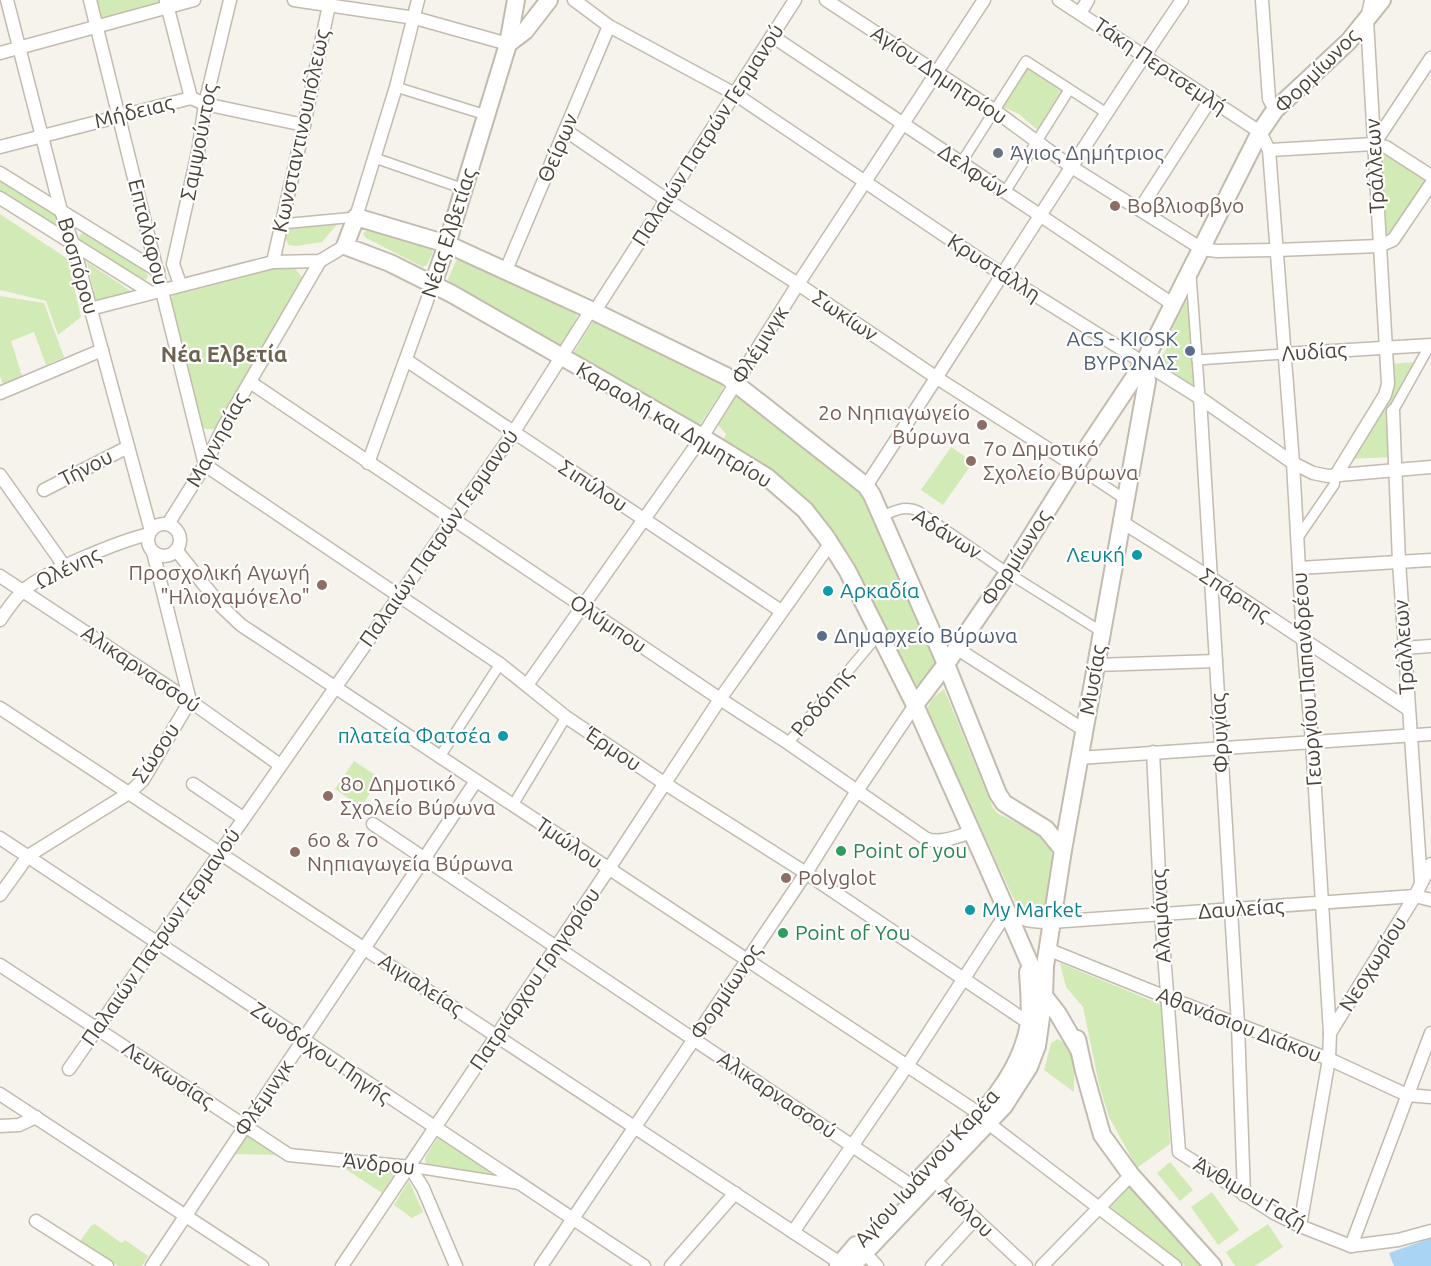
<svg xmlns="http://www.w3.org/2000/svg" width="1431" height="1266" viewBox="0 0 1431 1266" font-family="Ubuntu,sans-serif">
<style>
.green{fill:#d2eab5}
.water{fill:#a9d4f2}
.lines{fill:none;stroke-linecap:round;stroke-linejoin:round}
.pedestrian-casing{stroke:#c2bbae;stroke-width:12}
.minor-casing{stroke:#c2bbae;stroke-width:15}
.tertiary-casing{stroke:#c2bbae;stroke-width:20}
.pedestrian{stroke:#fff;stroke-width:9}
.minor{stroke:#fff;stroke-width:12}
.tertiary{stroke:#fff;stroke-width:16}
.worship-dot{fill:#6b7280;stroke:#fff;stroke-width:2}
.education-dot{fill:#8d6e63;stroke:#fff;stroke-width:2}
.service-dot{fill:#5c6f8a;stroke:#fff;stroke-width:2}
.culture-dot{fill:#0f9aa8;stroke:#fff;stroke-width:2}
.leisure-dot{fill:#2e9e5b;stroke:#fff;stroke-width:2}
.labels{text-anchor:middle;stroke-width:4.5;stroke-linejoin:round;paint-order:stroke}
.street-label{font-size:21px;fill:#4b4439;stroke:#fff}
.worship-label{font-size:21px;fill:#5b616d;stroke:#fff;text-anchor:start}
.education-label{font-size:21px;fill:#785e54;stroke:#fff;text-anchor:start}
.service-label{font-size:21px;fill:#4e5e75;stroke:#fff;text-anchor:end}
.culture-label{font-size:21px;fill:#0d838f;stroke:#fff;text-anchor:end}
.leisure-label{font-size:21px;fill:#27864d;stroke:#fff;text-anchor:start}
.neighbourhood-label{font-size:22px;font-weight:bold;fill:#6e6250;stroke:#fff}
</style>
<rect width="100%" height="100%" fill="#f6f3ec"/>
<g class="green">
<path d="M90,0H166L167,7L98,28Z"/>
<path d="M1026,65L1067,91L1041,133L1019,114L999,105Z"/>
<path d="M1386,155L1428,178L1393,235L1386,234L1384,174H1382V156Z"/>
<path d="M0,178L56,213L62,232L0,193Z"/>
<path d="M0,214L68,259L81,317L58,335L46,301L0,290Z"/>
<path d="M340,221L322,242L296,246L289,245L285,239L288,226Z"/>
<path d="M371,227L431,248L433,252L427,265L423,267L366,238L363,235L364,232Z"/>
<path d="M82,233L87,234L142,267L148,276L146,280L136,276L80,241L79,237Z"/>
<path d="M459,259L576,313L577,317L563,343L559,345L450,282L448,279L456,261Z"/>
<path d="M87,262L135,294L97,305Z"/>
<path d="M293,266L303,278L216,429H206L199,426L169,300L177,291L264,269Z"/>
<path d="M0,296L44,303L64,357L46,365L34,332L11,341L22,376L3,384L0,376Z"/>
<path d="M1186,301H1190L1197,388L1159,363V359L1165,352L1173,327Z"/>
<path d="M594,320L722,384L723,389L701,423L697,425L573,354Z"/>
<path d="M1417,362L1392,406V457L1347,459L1386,396L1390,364Z"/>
<path d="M738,396L810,449L867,500L936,661L937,665L921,685H915L854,562L814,510L790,484L771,470L723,441L726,434L718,425L734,398Z"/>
<path d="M951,447L973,462L943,505L921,490Z"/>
<path d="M944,689L993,808L997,813L1046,838L1054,859L1044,916H1031L1018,908L931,720L924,715L932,699Z"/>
<path d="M354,761L380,778L361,807L335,789Z"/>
<path d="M1060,963L1162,1005L1170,1144L1137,1168L1109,1117L1099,1084L1083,1007L1066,987Z"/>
<path d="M1058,1039C1079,1052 1074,1070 1074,1092L1044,1070L1051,1043Z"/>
<path d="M246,1132L277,1155L233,1154Z"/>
<path d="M440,1134L489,1167L491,1174L427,1168L425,1158Z"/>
<path d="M1170,1162L1193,1190L1180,1201L1157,1173Z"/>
<path d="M344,1168L395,1173L382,1193Z"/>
<path d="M409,1181L423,1212L412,1218L394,1205Z"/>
<path d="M1129,1187L1203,1266H1185L1110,1207Z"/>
<path d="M1212,1192L1239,1230L1218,1245L1191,1207Z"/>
<path d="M95,1224L120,1242L122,1243L125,1240L148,1256L142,1266H118L80,1241L91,1226Z"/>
<path d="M1268,1224L1283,1247L1255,1266H1235L1226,1252Z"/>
</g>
<path class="water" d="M1431,1238V1266H1394L1389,1253Z"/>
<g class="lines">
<g class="pedestrian-casing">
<g id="pedestrian">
<path d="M396,87L486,115"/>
<path d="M375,158L464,189"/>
<path d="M961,163L1026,61L1105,112"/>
<path d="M1005,192L1069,90"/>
<path d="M281,224L356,217"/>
<path d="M1191,275L1200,398"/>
<path d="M1197,360L1283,354"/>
<path d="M1393,411L1430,345"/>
<path d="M1075,466L1126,500"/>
<path d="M881,517C893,511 905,505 918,511L1008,573L1102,632"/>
<path d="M1297,539L1334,485L1336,475"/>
<path d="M788,743L879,634"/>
<path d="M439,758L500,664"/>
<path d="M513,805L566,717"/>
<path d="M410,1167L517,1184"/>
</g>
</g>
<g class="minor-casing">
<g id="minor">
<path d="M7,0L61,211L73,244L151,531"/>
<path d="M90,0L205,465"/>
<path d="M294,0L415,18L508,44"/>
<path d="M574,0L609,26L735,94L1003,275L1200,398L1293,463L1313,473L1328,476L1431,467"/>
<path d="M826,0L994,110L1070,166L1202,249L1217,251L1277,250L1379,246L1393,240L1431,184"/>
<path d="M1059,0L1260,132L1269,150L1293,463L1303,639L1312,741L1330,1033L1329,1059L1300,1226"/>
<path d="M1262,0L1269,99L1275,110"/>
<path d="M166,1L191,98"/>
<path d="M1080,13L1088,0"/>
<path d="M772,36L1174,305"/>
<path d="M0,53L194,0"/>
<path d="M565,130L667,200L798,284L937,378L1075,466"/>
<path d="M1374,144L1431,58"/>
<path d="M0,147L191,98L205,104L304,125"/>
<path d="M1269,150L1374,144L1386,147L1431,176"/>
<path d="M0,173L158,271"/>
<path d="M0,198L150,292"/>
<path d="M1140,209L1210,100"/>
<path d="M356,217L396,87L418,0"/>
<path d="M273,262L304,125L330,0"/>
<path d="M506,270L609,26"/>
<path d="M180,284L173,264L198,152L205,104L230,0"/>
<path d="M90,309L273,262L320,261L345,246"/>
<path d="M1283,354L1431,345"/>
<path d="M406,360L781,611"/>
<path d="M250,382L720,699L788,743L925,838C938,845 958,836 972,832"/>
<path d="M0,393L102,350"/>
<path d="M1200,398L1238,1025L1244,1195"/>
<path d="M1393,411L1399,562L1421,882"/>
<path d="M368,463L433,284"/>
<path d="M205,465L500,664L566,717L664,783L806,873L1029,1023"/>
<path d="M0,475L65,567"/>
<path d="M1336,475L1385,395L1388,384L1367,20L1371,0"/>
<path d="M866,486C972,325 1073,159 1182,0"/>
<path d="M44,490L128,447"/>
<path d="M1122,522L1211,578L1408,709"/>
<path d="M168,524L205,465L224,426L320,261"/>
<circle cx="164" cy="540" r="16"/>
<path d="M176,550L222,607L241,625L980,1114"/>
<path d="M1299,568L1431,560"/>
<path d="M0,576L190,701L280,765"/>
<path d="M0,620C7,610 14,599 23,591C45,571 120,541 149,534"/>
<path d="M956,648L1084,730"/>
<path d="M1404,648L1431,646"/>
<path d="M1096,665L1216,661"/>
<path d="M527,685L702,437L798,284L984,0"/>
<path d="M0,708L840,1263"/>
<path d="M1153,752L1161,914L1179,1152L1274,1213L1300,1226L1351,1246L1398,1240L1431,1231"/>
<path d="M1079,758L1431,734"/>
<path d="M193,784L243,818"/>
<path d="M373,824L912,1186"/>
<path d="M0,838L644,1266"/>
<path d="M0,895L28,856L129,793L143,780L190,701L153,552"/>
<path d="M1047,949L1166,997L1329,1059L1407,1095L1431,1097"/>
<path d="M0,965L289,1155L410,1167L423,1188L456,1266"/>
<path d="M1330,1033L1415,896L1431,864"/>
<path d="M69,1069L513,433L591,310L597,308L600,303L795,0"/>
<path d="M0,1094L262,1266"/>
<path d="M988,1123L1175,1266"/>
<path d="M0,1126L19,1125L36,1117"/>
<path d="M934,1180L1026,1266"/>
<path d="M36,1221L107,1266"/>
<path d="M793,1232L907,1066L1007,912C1022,921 1034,922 1051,922L1415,896L1431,900"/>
<path d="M1351,1246L1431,1033"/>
<path d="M864,1252L877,1266"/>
<path d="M152,1266L476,781"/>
<path d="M342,1266L608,870L720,699L830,544"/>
<path d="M541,1266L806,873L857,791L915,705"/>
<path d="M671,1266L735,1193"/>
<path d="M932,1266L975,1219"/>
<path d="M1042,1266L1131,1175"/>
</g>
</g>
<g class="tertiary-casing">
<g id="tertiary">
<path d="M508,44L525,31L549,0"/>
<path d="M433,284L447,244L508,44L516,0"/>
<path d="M915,705L946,664L1008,573L1075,466L1143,364L1260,132L1275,110L1349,41L1382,0"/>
<path d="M1063,850L1046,829L1004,803L998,794L946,664L872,495L866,486L726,376L591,310L447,244L356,217L345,246L390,263L452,294L702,437L767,477L805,510L826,537L847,570L915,705L988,868L1044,996L1058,1014L1079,1050"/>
<path d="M1077,1039L1084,1071L1102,1135L1131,1175L1213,1266"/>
<path d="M917,1181C958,1137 1020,1086 1029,1023C1031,1007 1029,989 1028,972"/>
<path d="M838,1266L856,1245"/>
<path d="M852,1266L1004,1106L1029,1067L1037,1046L1044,996L1045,966L1063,850L1147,381L1143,364"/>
</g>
</g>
<use href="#pedestrian" class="pedestrian"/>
<use href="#minor" class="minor"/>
<use href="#tertiary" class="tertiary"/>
</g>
<circle class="worship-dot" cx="998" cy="153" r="6"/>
<g class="education-dot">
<circle cx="1115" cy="206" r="6"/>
<circle cx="982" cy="425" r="6"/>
<circle cx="971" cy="461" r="6"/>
<circle cx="322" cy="585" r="6"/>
<circle cx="328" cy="796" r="6"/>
<circle cx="295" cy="852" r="6"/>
<circle cx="786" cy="878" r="6"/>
</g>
<g class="service-dot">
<circle cx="1190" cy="351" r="6"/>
<circle cx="822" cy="636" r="6"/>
</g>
<g class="culture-dot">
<circle cx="1137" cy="555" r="6"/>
<circle cx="828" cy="591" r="6"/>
<circle cx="503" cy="736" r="6"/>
<circle cx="970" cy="910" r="6"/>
</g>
<g class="leisure-dot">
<circle cx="841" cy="851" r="6"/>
<circle cx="783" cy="933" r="6"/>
</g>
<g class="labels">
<g class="street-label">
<text transform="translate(1160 66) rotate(34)" y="7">Τάκη Περτσεμλή</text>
<text transform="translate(1317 71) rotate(-45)" y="7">Φορμίωνος</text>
<text transform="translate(939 75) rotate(34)" y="7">Αγίου Δημητρίου</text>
<text transform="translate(134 112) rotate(-14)" y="7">Μήδειας</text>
<text transform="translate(301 131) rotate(-78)" y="7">Κωνσταντινουπόλεως</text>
<text transform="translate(708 135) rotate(-57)" y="7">Παλαιών Πατρών Γερμανού</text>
<text transform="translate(199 142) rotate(-79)" y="7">Σαμψούντος</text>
<text transform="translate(558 148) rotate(-67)" y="7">Θείρων</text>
<text transform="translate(1375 166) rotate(-93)" y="7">Τράλλεων</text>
<text transform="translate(973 171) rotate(34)" y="7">Δελφών</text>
<text transform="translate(148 232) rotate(76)" y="7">Επταλόφου</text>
<text transform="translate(449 233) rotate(-72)" y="7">Νέας Ελβετίας</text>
<text transform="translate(78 266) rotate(74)" y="7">Βοσπόρου</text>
<text transform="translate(994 268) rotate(33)" y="7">Κρυστάλλη</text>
<text transform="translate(845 316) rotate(34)" y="7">Σωκίων</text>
<text transform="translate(760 345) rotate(-58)" y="7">Φλέμινγκ</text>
<text transform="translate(1314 352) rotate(-4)" y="7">Λυδίας</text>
<text transform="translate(674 425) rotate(31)" y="7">Καραολή και Δημητρίου</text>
<text transform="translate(217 440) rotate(-61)" y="7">Μαγνησίας</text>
<text transform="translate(86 468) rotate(-27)" y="7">Τήνου</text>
<text transform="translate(593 486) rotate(33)" y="7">Σιπύλου</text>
<text transform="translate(947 534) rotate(32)" y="7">Αδάνων</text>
<text transform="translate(439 538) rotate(-55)" y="7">Παλαιών Πατρών Γερμανού</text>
<text transform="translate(1016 558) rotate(-57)" y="7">Φορμίωνος</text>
<text transform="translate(68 568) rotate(-26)" y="7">Ωλένης</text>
<text transform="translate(1235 595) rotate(33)" y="7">Σπάρτης</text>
<text transform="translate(608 624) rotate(34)" y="7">Ολύμπου</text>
<text transform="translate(1404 647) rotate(-94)" y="7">Τράλλεων</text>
<text transform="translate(141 669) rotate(34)" y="7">Αλικαρνασσού</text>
<text transform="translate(1307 679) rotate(-94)" y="7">Γεωργίου Παπανδρέου</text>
<text transform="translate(1093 680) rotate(-80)" y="7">Μυσίας</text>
<text transform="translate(822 702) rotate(-50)" y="7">Ροδόπης</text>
<text transform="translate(1220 733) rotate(-93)" y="7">Φρυγίας</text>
<text transform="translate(613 749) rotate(34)" y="7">Έρμου</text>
<text transform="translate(156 753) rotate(-56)" y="7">Σώσου</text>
<text transform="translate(569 843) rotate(34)" y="7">Τμώλου</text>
<text transform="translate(1241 909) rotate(-4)" y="7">Δαυλείας</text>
<text transform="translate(1161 916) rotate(-93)" y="7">Αλαμάνας</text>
<text transform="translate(161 937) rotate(-55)" y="7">Παλαιών Πατρών Γερμανού</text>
<text transform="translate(1373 964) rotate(-58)" y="7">Νεοχωρίου</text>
<text transform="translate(535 979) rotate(-56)" y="7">Πατριάρχου Γρηγορίου</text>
<text transform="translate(421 985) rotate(33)" y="7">Αιγιαλείας</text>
<text transform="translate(726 992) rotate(-56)" y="7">Φορμίωνος</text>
<text transform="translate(1239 1025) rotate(21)" y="7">Αθανάσιου Διάκου</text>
<text transform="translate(321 1053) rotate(34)" y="7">Ζωοδόχου Πηγής</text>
<text transform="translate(168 1075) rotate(33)" y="7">Λευκωσίας</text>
<text transform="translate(777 1095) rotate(34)" y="7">Αλικαρνασσού</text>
<text transform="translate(264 1098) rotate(-56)" y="7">Φλέμινγκ</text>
<text transform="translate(379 1164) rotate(6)" y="7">Άνδρου</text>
<text transform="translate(927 1168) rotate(-48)" y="7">Αγίου Ιωάννου Καρέα</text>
<text transform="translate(1250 1194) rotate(30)" y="7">Άνθιμου Γαζή</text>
<text transform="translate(966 1211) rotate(43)" y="7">Αιόλου</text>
</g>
<g class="worship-label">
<text x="1010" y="160">Άγιος Δημήτριος</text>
</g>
<g class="education-label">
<text x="1127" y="213">Βοβλιοφβνο</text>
<text x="970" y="420" text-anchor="end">2ο Νηπιαγωγείο<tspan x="970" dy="24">Βύρωνα</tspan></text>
<text x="983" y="456">7ο Δημοτικό<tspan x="983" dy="24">Σχολείο Βύρωνα</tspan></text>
<text x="310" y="580" text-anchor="end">Προσχολική Αγωγή<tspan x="310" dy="24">"Ηλιοχαμόγελο"</tspan></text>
<text x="340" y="791">8ο Δημοτικό<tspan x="340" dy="24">Σχολείο Βύρωνα</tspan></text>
<text x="307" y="847">6ο &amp; 7ο<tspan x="307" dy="24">Νηπιαγωγεία Βύρωνα</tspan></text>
<text x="798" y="885">Polyglot</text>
</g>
<g class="service-label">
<text x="1178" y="346">ACS - KIOSK<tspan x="1178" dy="24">ΒΥΡΩΝΑΣ</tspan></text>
<text x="834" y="643" text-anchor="start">Δημαρχείο Βύρωνα</text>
</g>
<g class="culture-label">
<text x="1125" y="562">Λευκή</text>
<text x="840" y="598" text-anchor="start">Αρκαδία</text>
<text x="491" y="743">πλατεία Φατσέα</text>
<text x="982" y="917" text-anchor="start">My Market</text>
</g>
<g class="leisure-label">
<text x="853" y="858">Point of you</text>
<text x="795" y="940">Point of You</text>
</g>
<g class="neighbourhood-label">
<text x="224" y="362">Νέα Ελβετία</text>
</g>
</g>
</svg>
